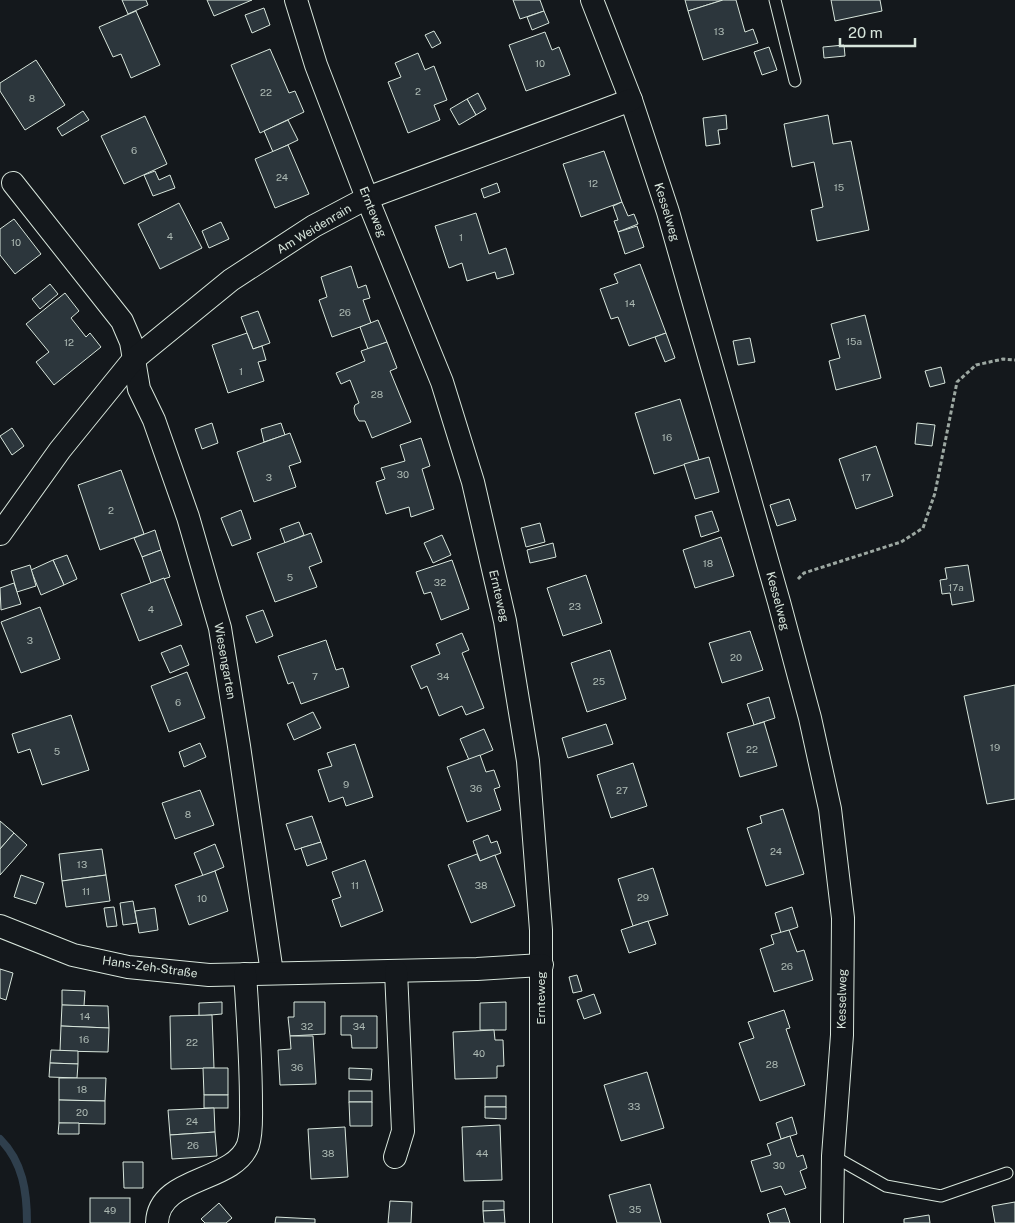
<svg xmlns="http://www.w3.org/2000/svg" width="1015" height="1223" viewBox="0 0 1015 1223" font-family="'Public Sans',sans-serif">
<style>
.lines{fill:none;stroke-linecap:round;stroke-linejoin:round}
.stream{stroke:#2f3f4d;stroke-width:8}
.building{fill:#2c363c;stroke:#d8e6dc}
.service-casing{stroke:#d8e6dc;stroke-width:13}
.minor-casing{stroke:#d8e6dc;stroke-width:24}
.path{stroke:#9da8a2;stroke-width:3;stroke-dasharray:4 2.5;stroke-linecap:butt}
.service{stroke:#14181c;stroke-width:11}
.minor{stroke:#14181c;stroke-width:22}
.labels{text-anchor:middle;stroke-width:4;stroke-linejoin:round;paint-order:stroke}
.number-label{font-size:10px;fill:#adbab4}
.street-label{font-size:12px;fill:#d8e6dc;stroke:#14181c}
</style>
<rect width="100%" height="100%" fill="#14181c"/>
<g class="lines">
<path class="stream" d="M0,1139C23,1162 27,1192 27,1223"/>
</g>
<g class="building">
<path d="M122,0H146L148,5L128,14Z"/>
<path d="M207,0H252L214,16Z"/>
<path d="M513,0H540L544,11L520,19Z"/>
<path d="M685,0H723L688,11Z"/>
<path d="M723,0H736L745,32L753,29L758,43L703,60L688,11Z"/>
<path d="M831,0H880L882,11L835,21Z"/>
<path d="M264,8L270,25L252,33L245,15Z"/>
<path d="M136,11L160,65L131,78L121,54L113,57L99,27Z"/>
<path d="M544,11L549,23L532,30L527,17Z"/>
<path d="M434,31L441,43L432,48L425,35Z"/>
<path d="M545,32L552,50L559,47L570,75L526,91L509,45Z"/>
<path d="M844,45L845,56L824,58L823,47Z"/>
<path d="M769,47L777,70L762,75L754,52Z"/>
<path d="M270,49L289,93L295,91L304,112L260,133L231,65Z"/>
<path d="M418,53L425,70L434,66L447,100L434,105L440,120L408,133L388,82L401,77L395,63Z"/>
<path d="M36,60L65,105L25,130L0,91V83Z"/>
<path d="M478,93L486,109L476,115L467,99Z"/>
<path d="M467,99L476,115L459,125L450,109Z"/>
<path d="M83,111L89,120L62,136L57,128Z"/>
<path d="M726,115L727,129L718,130L720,144L706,146L703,118Z"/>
<path d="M828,115L833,144L851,141L869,230L817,241L811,210L823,207L814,162L792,167L784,124Z"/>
<path d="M145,116L167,164L124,184L101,136Z"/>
<path d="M288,120L298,140L273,152L264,131Z"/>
<path d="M288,145L309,194L275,208L255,159Z"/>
<path d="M604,151L622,202L581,217L563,164Z"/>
<path d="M155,171L159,180L170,175L175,188L153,196L144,175Z"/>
<path d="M497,183L500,192L484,198L481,189Z"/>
<path d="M622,202L628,216L634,214L638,224L618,232L614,221L618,220L613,206Z"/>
<path d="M179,203L202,248L160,269L138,224Z"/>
<path d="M476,213L489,254L506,248L514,274L497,279L495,272L467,281L462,263L449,268L435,226Z"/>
<path d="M14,219L41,254L15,274L0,255V229Z"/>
<path d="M221,222L229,239L209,248L202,231Z"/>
<path d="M637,226L644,247L625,254L618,232Z"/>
<path d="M640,264L666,333L629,346L618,317L611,319L600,289L618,283L614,274Z"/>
<path d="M351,266L358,288L366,285L370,298L363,300L371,323L332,337L319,300L327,297L321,277Z"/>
<path d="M50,284L58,294L40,309L32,299Z"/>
<path d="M65,293L79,311L71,318L86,337L90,333L101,347L54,385L36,362L49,352L26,324Z"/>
<path d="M258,311L270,343L253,349L241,317Z"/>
<path d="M865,315L881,378L836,390L829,361L840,358L831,324Z"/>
<path d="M378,320L387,342L368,349L360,327Z"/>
<path d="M247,333L253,349L262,346L266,360L258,362L264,381L228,393L212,345Z"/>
<path d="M666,333L675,358L665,362L655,337Z"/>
<path d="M750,338L755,362L738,365L733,341Z"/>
<path d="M387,342L397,368L390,371L411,422L372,438L365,421H359L355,414L354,408L355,405L359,403L350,380L341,384L336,373L365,361L361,351Z"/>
<path d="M941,367L945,383L930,387L925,371Z"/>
<path d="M680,399L699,460L654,474L635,413Z"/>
<path d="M212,423L218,443L202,449L195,429Z"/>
<path d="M281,423L285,435L264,442L261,429Z"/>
<path d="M917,423L935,425L932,446L915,444Z"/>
<path d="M12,428L24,446L12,455L0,436Z"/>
<path d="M290,433L301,462L289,466L296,487L254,502L237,452Z"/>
<path d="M421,438L430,466L422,469L434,509L411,517L409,507L386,514L376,482L385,479L381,468L405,461L400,445Z"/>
<path d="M876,446L893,496L856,509L839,459Z"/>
<path d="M709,457L719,492L695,499L684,464Z"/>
<path d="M121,470L144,534L100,550L78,485Z"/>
<path d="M789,499L796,520L777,526L770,505Z"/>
<path d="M241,510L251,539L232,546L221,518Z"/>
<path d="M712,511L719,531L701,537L695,516Z"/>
<path d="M299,522L304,535L285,543L280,529Z"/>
<path d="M540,523L545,542L526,547L521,528Z"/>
<path d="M155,530L161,550L142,557L134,538Z"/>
<path d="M311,533L322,562L309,567L317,587L275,602L257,553Z"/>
<path d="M442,535L451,555L433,563L424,543Z"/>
<path d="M721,537L734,576L695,588L683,550Z"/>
<path d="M553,543L556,557L530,563L527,550Z"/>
<path d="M161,550L170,577L151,583L142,557Z"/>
<path d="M67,555L77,579L64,585L53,560Z"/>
<path d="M53,560L64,585L41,595L31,570Z"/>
<path d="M452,560L469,609L441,620L431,592L424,594L416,572Z"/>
<path d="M30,565L36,586L17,592L11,571Z"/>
<path d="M968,565L974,601L952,605L950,593L942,594L940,580L947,579L945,568Z"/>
<path d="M586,575L602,623L563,636L547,588Z"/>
<path d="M164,578L182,625L139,641L121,594Z"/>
<path d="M14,583L21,604L1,610L0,588Z"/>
<path d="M40,607L60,659L21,673L1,622Z"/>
<path d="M263,610L273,636L256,643L246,616Z"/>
<path d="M750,631L763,670L722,683L709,643Z"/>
<path d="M462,633L469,650L462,653L484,708L466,715L462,706L439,716L427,686L421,689L411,666L440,654L436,644Z"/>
<path d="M326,640L336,670L343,668L349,687L301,704L293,682L288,684L278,656Z"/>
<path d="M181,645L189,665L170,673L161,653Z"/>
<path d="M610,650L626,699L587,712L571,663Z"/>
<path d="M187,672L205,718L169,732L151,686Z"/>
<path d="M1015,685V799L987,804L964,696Z"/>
<path d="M769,697L775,718L754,725L747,704Z"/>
<path d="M313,712L321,728L294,740L287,724Z"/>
<path d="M71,715L89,770L42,785L30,749L18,753L12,734Z"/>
<path d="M764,722L777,766L740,777L727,733Z"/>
<path d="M606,724L613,744L568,758L562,738Z"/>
<path d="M484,729L493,750L469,760L460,739Z"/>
<path d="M200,743L206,757L184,767L179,752Z"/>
<path d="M355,744L373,797L346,806L343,797L329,802L318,770L332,766L327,753Z"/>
<path d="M480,755L486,772L494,770L500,787L494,789L501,810L467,822L447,767Z"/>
<path d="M633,763L647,806L611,818L597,775Z"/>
<path d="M200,790L214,825L175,839L162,803Z"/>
<path d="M783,809L804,874L766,886L747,828L762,823L760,816Z"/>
<path d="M312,816L321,842L295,850L286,824Z"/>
<path d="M0,821L14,833L0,849Z"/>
<path d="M14,833L27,845L0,875V849Z"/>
<path d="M488,835L491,843L497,841L501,853L480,861L473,841Z"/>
<path d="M321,842L327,859L307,866L301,848Z"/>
<path d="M215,844L224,867L203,876L194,853Z"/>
<path d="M102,849L106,875L62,881L59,854Z"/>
<path d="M477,854L480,861L495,855L515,906L471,923L448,865Z"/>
<path d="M365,860L383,911L341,927L332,900L341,897L332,872Z"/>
<path d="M653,868L668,915L633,926L618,879Z"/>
<path d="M215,871L228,911L189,925L175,885Z"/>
<path d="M21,875L44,883L36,904L14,897Z"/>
<path d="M106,875L110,901L66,907L62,881Z"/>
<path d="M133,901L137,923L123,925L120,903Z"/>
<path d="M114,907L117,926L107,927L104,908Z"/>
<path d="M792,907L798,927L781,933L775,913Z"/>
<path d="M155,908L158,930L139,933L135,911Z"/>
<path d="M648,921L656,944L629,953L621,930Z"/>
<path d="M789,930L797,952L804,950L813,980L774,992L760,949L774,944L771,935Z"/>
<path d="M0,969L13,973L6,1000L0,998Z"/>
<path d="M577,975L582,991L573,993L569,977Z"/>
<path d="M62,990L85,991L84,1006L62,1005Z"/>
<path d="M594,994L601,1013L584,1019L577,1000Z"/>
<path d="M222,1002V1014L199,1016V1003Z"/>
<path d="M294,1002H325V1034L290,1036L288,1017H294Z"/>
<path d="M506,1002V1030H480V1003Z"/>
<path d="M62,1005L108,1006L109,1028L61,1026Z"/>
<path d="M784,1010L790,1028L786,1029L805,1085L760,1101L739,1043L754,1038L748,1022Z"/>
<path d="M212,1015L214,1068L171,1069L170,1016Z"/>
<path d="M341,1016H377V1048H352L351,1035H341Z"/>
<path d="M61,1026L109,1028L108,1052L60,1051Z"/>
<path d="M494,1030L495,1040H503L504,1066H497V1078L455,1079L453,1032Z"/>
<path d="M290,1036H313L316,1084L280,1085L278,1050L291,1049Z"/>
<path d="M51,1050L78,1051V1064L50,1063Z"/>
<path d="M50,1063L78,1064L77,1078L49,1077Z"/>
<path d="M203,1068H228V1095H204Z"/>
<path d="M349,1068L372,1069L371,1080L349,1079Z"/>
<path d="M647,1072L664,1128L621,1141L604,1085Z"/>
<path d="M59,1078H106L105,1101L59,1100Z"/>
<rect x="349" y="1091" width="23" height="11"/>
<rect x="204" y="1095" width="24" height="13"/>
<rect x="485" y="1096" width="21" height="11"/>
<path d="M59,1100L105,1101V1124L59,1123Z"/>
<path d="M349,1102H372V1126H350Z"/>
<path d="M485,1107H506V1119L485,1118Z"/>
<path d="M214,1108L215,1132L170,1135L168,1110Z"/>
<path d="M792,1117L797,1134L781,1139L776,1123Z"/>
<path d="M59,1123H79V1134H58Z"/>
<path d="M500,1125L502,1180L464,1181L462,1127Z"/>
<path d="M345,1127L348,1177L311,1179L308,1129Z"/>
<path d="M215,1132L217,1156L172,1159L170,1135Z"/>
<path d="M790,1136L797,1157L803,1155L807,1168L800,1171L806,1188L785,1195L781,1186L761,1192L751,1161L771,1155L767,1144Z"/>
<path d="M123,1162H143V1188H124Z"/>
<path d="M650,1184L661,1223H617L609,1195Z"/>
<rect x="90" y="1198" width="40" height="25"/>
<path d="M390,1201L412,1202L411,1223H388Z"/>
<path d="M483,1201H504V1210L483,1211Z"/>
<path d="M1015,1202V1223H995L992,1206Z"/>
<path d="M219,1203L232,1218L226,1223H205L201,1219Z"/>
<path d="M785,1208L790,1223H770L767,1214Z"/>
<path d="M504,1210L505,1223H484L483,1211Z"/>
<path d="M929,1215L930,1223H904V1219Z"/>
<path d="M276,1217L315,1219V1223H275Z"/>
</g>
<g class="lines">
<g class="service-casing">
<g id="service">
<path d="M775,0L795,81"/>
<path d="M833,1156L886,1186L941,1196L1007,1173"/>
</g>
</g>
<g class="minor-casing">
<g id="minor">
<path d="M296,0L316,65L367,198L442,382L473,482L505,621L528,761L541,930V1223"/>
<path d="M592,0L631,100L668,212L779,602L810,718L830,809L843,918L842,1035L833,1156L832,1223"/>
<path d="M13,183L122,321L131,342L139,389L154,420L188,517L220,628L239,746L272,973"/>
<path d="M0,534L60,450L133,360L231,280L314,226L367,198L631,100"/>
<path d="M0,926L73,955L128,967L209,975L477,969L542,965"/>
<path d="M395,1157L403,1131L396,971"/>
<path d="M157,1223C158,1176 234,1183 248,1145C252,1133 251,1117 251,1104C251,1060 248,1017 245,974"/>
</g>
</g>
<path class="path" d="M798,579L804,573L901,542L923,528L935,493L957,382L976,365L1003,359L1015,360"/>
<use href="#service" class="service"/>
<use href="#minor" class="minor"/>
</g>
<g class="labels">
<g class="number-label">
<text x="719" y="35">13</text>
<text x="540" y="67">10</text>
<text x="418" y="95">2</text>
<text x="266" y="96">22</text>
<text x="32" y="102">8</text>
<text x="134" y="154">6</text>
<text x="282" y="181">24</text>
<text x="593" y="187">12</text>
<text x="839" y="191">15</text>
<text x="170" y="240">4</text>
<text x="461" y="241">1</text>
<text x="16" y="246">10</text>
<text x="630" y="307">14</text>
<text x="345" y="316">26</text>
<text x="854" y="345">15a</text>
<text x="69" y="346">12</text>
<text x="241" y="375">1</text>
<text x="377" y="398">28</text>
<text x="667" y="441">16</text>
<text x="403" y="478">30</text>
<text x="269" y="481">3</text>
<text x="866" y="481">17</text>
<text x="111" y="514">2</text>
<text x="708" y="567">18</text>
<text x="290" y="581">5</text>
<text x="440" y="586">32</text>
<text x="956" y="591">17a</text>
<text x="575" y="610">23</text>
<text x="151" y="613">4</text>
<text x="30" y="644">3</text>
<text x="736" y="661">20</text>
<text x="315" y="680">7</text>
<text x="443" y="680">34</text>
<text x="599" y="685">25</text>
<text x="178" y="706">6</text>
<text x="995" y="751">19</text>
<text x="752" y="753">22</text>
<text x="57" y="755">5</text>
<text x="346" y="788">9</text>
<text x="476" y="792">36</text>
<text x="622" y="794">27</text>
<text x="188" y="818">8</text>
<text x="776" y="855">24</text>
<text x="82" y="868">13</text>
<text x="355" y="889">11</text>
<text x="481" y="889">38</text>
<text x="86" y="895">11</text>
<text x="643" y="901">29</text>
<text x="202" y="902">10</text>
<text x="787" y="970">26</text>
<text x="85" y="1020">14</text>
<text x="307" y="1030">32</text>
<text x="359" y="1030">34</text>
<text x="84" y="1043">16</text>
<text x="192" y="1046">22</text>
<text x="479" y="1057">40</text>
<text x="772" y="1068">28</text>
<text x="297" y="1071">36</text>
<text x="82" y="1093">18</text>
<text x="634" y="1110">33</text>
<text x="82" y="1116">20</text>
<text x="192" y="1125">24</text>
<text x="193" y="1149">26</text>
<text x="328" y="1157">38</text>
<text x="482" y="1157">44</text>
<text x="779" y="1169">30</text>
<text x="635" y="1213">35</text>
<text x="110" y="1214">49</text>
</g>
<g class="street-label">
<text transform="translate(373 212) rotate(68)" y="4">Ernteweg</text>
<text transform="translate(667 212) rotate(73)" y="4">Kesselweg</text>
<text transform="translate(314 229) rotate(-31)" y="4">Am Weidenrain</text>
<text transform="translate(499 596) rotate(77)" y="4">Ernteweg</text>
<text transform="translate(778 601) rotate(75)" y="4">Kesselweg</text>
<text transform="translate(225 661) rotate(80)" y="4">Wiesengarten</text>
<text transform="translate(150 967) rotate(8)" y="4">Hans-Zeh-Straße</text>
<text transform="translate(541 998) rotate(-90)" y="4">Ernteweg</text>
<text transform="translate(842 999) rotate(-89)" y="4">Kesselweg</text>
</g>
</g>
<path d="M840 38v8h75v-8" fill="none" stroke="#d8e6dc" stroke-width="2.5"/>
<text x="848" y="38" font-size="15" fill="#d8e6dc" stroke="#14181c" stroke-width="4" paint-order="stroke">20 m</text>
</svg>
